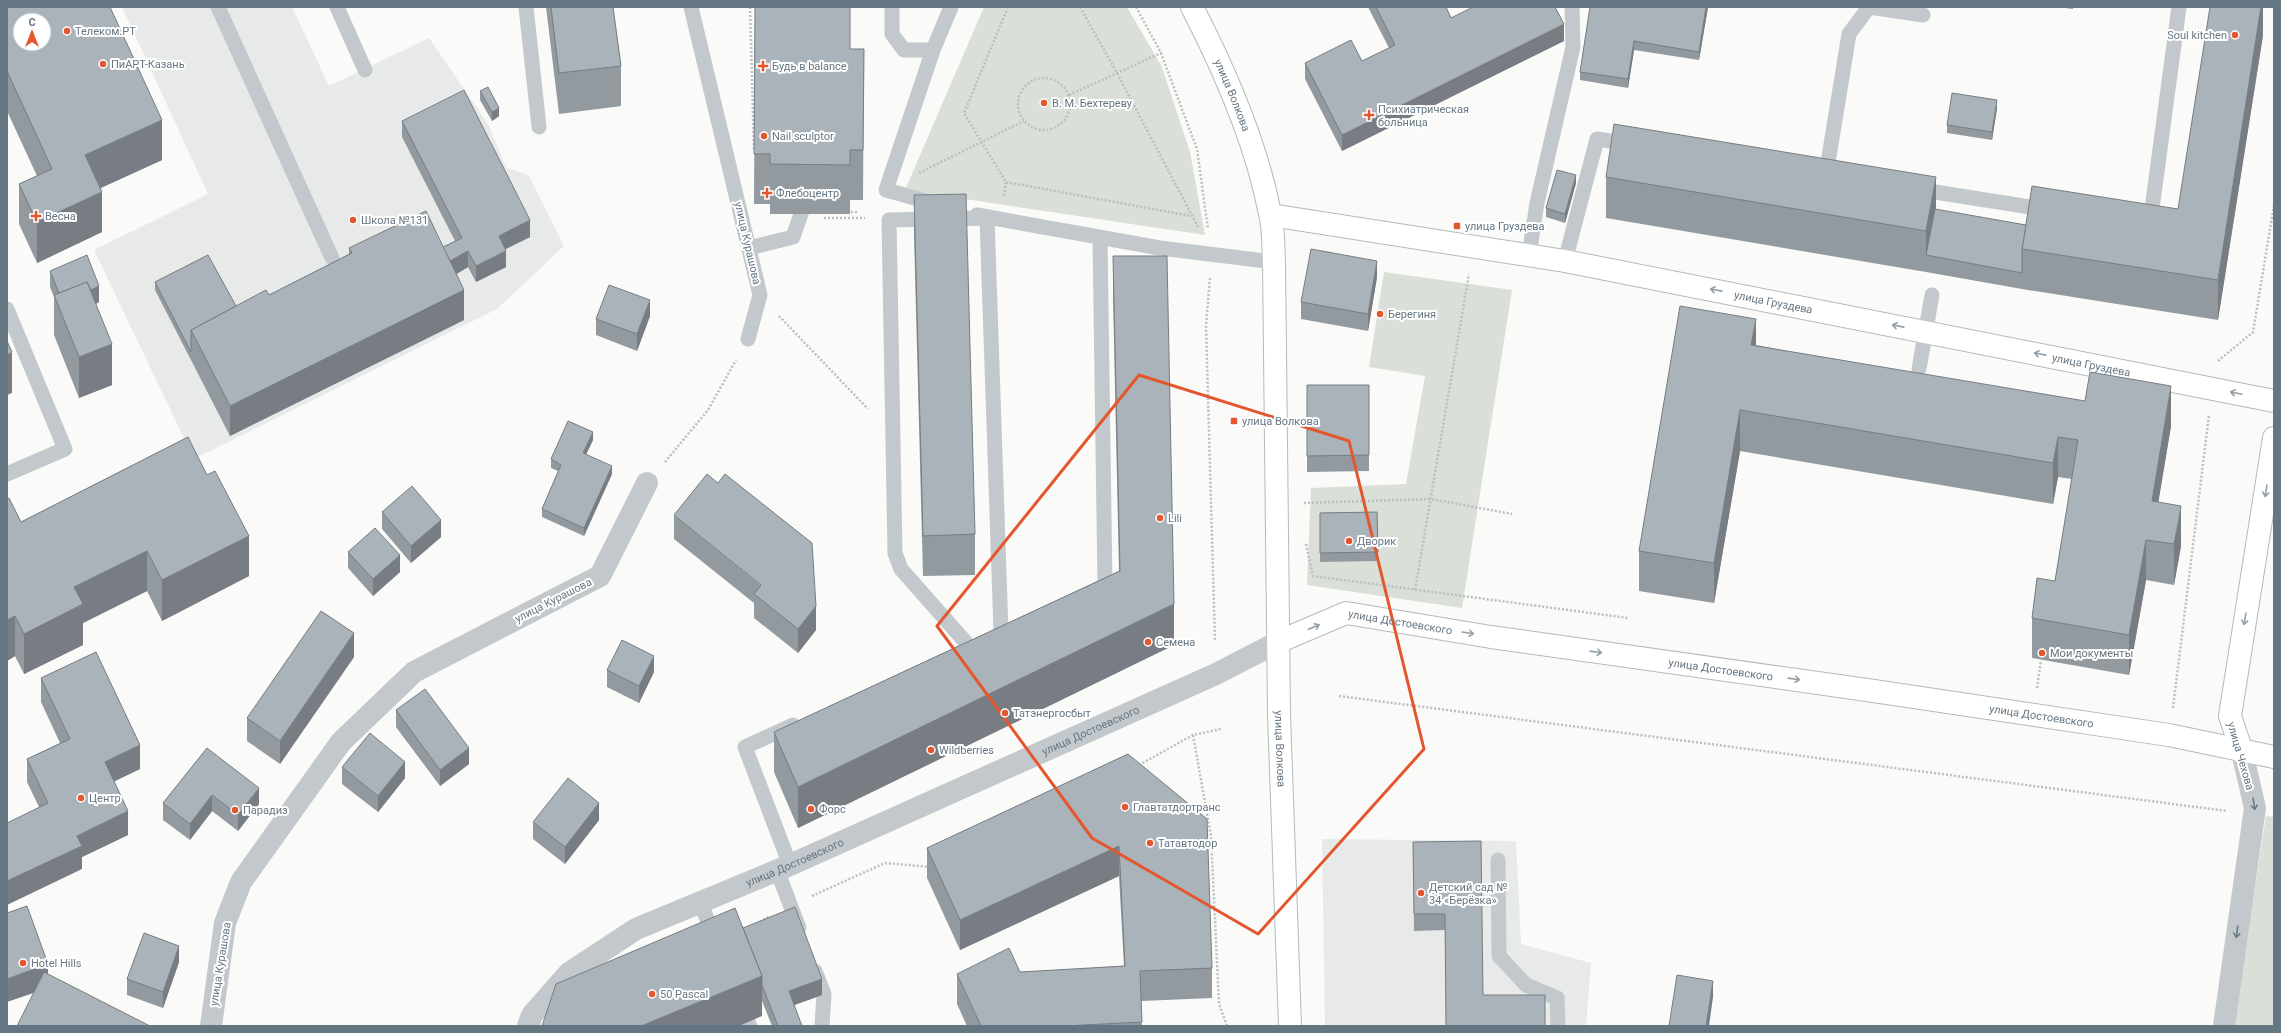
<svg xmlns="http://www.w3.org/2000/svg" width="2281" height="1033" viewBox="0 0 2281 1033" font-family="Roboto,sans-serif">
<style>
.built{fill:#e8e9e9}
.green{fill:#dadfd7}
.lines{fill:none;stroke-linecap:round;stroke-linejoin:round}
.secondary-casing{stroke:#b3babf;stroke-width:24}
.path{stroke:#bbbfc2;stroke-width:2.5;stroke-dasharray:2 2;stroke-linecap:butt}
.lane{stroke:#c3c8cc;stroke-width:15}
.street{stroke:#c3c8cc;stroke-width:22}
.secondary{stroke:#fff;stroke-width:22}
.wall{fill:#929a9f}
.shaded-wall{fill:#777d82}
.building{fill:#aab3b9;stroke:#777d82;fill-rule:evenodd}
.oneway{stroke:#939fa8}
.oneway2{stroke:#6a7a87}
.marked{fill:none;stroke:#e4572e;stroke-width:3;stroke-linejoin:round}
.poi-dot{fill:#e4572e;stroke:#fff;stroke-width:1.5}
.labels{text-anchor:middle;stroke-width:4;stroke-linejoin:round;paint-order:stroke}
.poi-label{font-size:11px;fill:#657683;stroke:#fff;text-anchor:start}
.street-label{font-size:11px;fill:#657683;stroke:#fff}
</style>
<rect width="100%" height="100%" fill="#fafaf8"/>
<g class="built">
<path d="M122,7H292L329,86L429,38L488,124L506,167L529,176L564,246L497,309L194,459L94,250L208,194Z"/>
<path d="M1322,839L1516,841L1521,944L1591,963L1586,1026H1325Z"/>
</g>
<g class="green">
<path d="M984,7H1127L1162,67L1190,152L1205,235L905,190Z"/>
<path d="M1384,272L1512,290L1462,608L1307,585L1311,488L1406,484L1425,376L1369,367Z"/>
<path d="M2266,816L2274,817V1026H2233Z"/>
</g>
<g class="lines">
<g class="secondary-casing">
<g id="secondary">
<path id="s2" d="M1192,7C1224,69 1257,145 1270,214C1274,229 1273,246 1274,262L1279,714L1290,1026"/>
<path id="s3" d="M1271,215L1565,261L2274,401"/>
<path id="s4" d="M1278,642L1346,613L1491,637L1867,690L2169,735L2274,757"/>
<path d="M2242,752L2230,716L2274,438"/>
</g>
</g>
<g class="path">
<path d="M750,7L754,150"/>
<path d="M1008,7L964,113L1006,182L1191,216"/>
<path d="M1080,7L1117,73L1198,227"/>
<path d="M1136,7L1161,53L1197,149L1208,229"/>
<circle cx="1044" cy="104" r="26"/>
<path d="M1069,95L1161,53"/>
<path d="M919,173L1024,121"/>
<path d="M1004,196L1006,182"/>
<path d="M847,212H857"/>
<path d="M824,218H865"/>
<path d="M1210,278L1206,326L1215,642"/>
<path d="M779,316L868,409"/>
<path d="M2218,361L2253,332L2274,205"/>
<path d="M665,462L708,410L736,360"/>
<path d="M1304,503L1431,499L1512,514"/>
<path d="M1306,544L1313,576L1628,618"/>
<path d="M1415,590L1469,274"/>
<path d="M2037,688L2041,660"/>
<path d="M1339,696L2227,811"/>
<path d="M2173,708L2209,415"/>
<path d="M1193,735L1211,836L1219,1004L1227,1026"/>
<path d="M1139,765L1193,735L1221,729"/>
<path d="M812,896L885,863L930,867"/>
<path d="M760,922L770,916"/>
</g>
<g class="lane">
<path d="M218,7L332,258"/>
<path d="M337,7L365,70"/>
<path d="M526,7L539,127"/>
<path d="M691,7L760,295L748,339"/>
<path d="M892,7V34L904,50H933L951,7"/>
<path d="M933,50L886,190L933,203"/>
<path d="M1826,175L1849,34L1869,7L1923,15"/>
<path d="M1916,189L2049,210"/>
<path d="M977,215L1160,248L1274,262"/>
<path d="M987,218L1001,632"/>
<path d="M2150,224L2179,7"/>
<path d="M749,248L793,237L801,214"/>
<path d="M1529,255L1537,203L1573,47L1572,7"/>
<path d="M1565,261L1597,139L1630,144"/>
<path d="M7,309L65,449L7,474"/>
<path d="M1919,369L1932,295"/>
<path d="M1094,591L1105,586L1100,238"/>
<path d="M969,646L901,569L895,553L889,220L987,218"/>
<path d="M1498,860L1499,956L1526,985L1557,998L1558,1026"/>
<path d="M790,865L745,747L793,725"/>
<path d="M777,870L799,928"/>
<path d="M700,902L715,938"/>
<path d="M815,971L824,994L822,1026"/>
<path d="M748,1022L750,1026"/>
</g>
<g class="street">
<path d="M211,1026L225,923L241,882L341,742L414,672L600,576L647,483"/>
<path id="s1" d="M528,1026L532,1015L569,973L636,929L790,865L1216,674L1278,642"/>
<path d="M2224,1026L2255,808L2242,752"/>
</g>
<use href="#secondary" class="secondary"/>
</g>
<g class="wall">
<path d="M7,7L162,160L101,188L102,232L37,263L19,224V184L37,176L7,111Z"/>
<path d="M546,7H613L621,66V106L559,114Z"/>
<path d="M755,7L850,49H864L863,200H850V214H770V204H754Z"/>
<path d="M1368,7H1446L1451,18L1564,41L1342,151L1305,79V63L1362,61L1389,48Z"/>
<path d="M1590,7H1708L1699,60L1634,50L1628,88L1580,80V72Z"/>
<path d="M2058,7H2073V9Z"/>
<path d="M2263,7V35L2218,320L2022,289L1926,272L1606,218V177L1936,210L2026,225L2178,209Z"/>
<path d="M480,91L499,116L492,121L480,100Z"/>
<path d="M1997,108L1992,140L1947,133V125Z"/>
<path d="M402,121L530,237L506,249V267L476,282L468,267L456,274L464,320L230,436L155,290V282L236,306L269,295L349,254V248L443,247L455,241L402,137Z"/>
<path d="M1576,183L1565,223L1546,217V208Z"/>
<path d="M914,195L975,534V575L923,576L914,236Z"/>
<path d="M1113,256L1174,645L798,828L774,772V732L1119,571L1113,296Z"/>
<path d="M50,271L99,302L96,304L112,385L79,398L54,335V297L50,287Z"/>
<path d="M1377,277L1368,331L1301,319V302Z"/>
<path d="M650,316L637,351L596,335V319Z"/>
<path d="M1756,345L2171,426L2158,502L2181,546L2174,585L2146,580L2129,675L2032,658V618L2055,581L2072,479L2058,477L2053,504L1740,451L1714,603L1639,591V551Z"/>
<path d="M1307,385H1369V471L1307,472Z"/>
<path d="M188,437L249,576L162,621L147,591L83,623V645L24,674L15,656L7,661V499L21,522Z"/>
<path d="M593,440L586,454L612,474L584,536L542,517V509L558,471L551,468V459Z"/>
<path d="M382,512L441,537L411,563L382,529Z"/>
<path d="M1377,512L1378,561L1320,562V513Z"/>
<path d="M674,515L816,630L798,653L754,618V603L674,539Z"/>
<path d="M348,552L400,572L373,596L348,568Z"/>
<path d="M354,657L280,764L247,741V718Z"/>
<path d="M607,670L654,672L639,703L607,687Z"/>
<path d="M41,678L140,769L114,781L128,835L82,857V869L39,807L27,782V759L60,743L41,702Z"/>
<path d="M396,710L469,764L440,786L396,727Z"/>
<path d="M207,748L259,804L238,831L212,811L190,840L163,820V803Z"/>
<path d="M1128,754L1212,968V998L1141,1001L1142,1026H967L957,1004V974L1020,972L1124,966L1119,876L960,950L927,878V848Z"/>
<path d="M342,767L405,778L378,812L342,784Z"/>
<path d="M599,820L565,864L533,839V822Z"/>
<path d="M1413,842L1483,995L1446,1026L1445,930L1414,931Z"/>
<path d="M743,928L822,995L794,1005L802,1026H772L762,1001V1016Z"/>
<path d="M179,962L163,1008L127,995V979Z"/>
</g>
<g class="shaded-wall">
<path d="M1706,7H1708L1699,60V52Z"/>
<path d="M2261,7H2263V35L2218,320V280Z"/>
<path d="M1564,24V41L1342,151V135Z"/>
<path d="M1634,41V50L1628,88V79Z"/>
<path d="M1997,100V108L1992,140V132Z"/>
<path d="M499,108V116L492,121V112Z"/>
<path d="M162,120V160L85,195V155Z"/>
<path d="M1576,175V183L1565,223V214Z"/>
<path d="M1936,177V218L1926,255V231Z"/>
<path d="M102,192V232L37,263V222Z"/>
<path d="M530,220V237L499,252V236Z"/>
<path d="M468,251V267L445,281V264Z"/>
<path d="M506,251V267L476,282V266Z"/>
<path d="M1377,261V277L1368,331V314Z"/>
<path d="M99,286V302L63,317L62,301Z"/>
<path d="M464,290V320L230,436V406Z"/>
<path d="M650,300V316L637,351V334Z"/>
<path d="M1756,319V359L1751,345Z"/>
<path d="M112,344V385L79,398V357Z"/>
<path d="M12,352V393L7,395V355Z"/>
<path d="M2171,386V426L2152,541V501Z"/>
<path d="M1740,410V451L1714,603V563Z"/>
<path d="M593,432V440L583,461V453Z"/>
<path d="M2058,437V477L2053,504V463Z"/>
<path d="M612,466V474L584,536V528Z"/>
<path d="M2181,506V546L2174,585V544Z"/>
<path d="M441,520V537L411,563V546Z"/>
<path d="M249,536V576L162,621V580Z"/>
<path d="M2146,540V580L2129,675V635Z"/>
<path d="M147,551V591L83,623V645L24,674V634L74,587Z"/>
<path d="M400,555V572L373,596V579Z"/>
<path d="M1174,604V645L798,828V787Z"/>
<path d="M816,606V630L798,653V629Z"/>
<path d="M15,616V656L7,661V620Z"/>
<path d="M354,633V657L280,764V741Z"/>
<path d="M654,656V672L639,703V686Z"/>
<path d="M140,745V769L105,786V762Z"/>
<path d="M469,748V764L440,786V770Z"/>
<path d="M405,762V778L378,812V796Z"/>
<path d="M259,788V804L238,831V815Z"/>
<path d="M212,795V811L190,840V824Z"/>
<path d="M599,803V820L565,864V847Z"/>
<path d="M128,811V835L82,857V869L7,905V881L77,836Z"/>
<path d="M1119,846V876L960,950V920Z"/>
<path d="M179,946V962L163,1008V992Z"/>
<path d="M48,964V988L7,1002V979Z"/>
<path d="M762,976V1016L739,1026H641Z"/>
<path d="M822,979V995L789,1007V991Z"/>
<path d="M1713,981V997L1709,1026H1706Z"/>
</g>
<g class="building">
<path d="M7,7H110L162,120L85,155L102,192L37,222L19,184L52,169L7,71ZM20,20H44V44H20Z"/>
<path d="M551,7H613L621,66L559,73Z"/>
<path d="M755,7H850V49H864L863,150H850V165L770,164V154H754Z"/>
<path d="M1376,7H1446L1451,18L1473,7H1555L1564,24L1342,135L1305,63L1351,40L1362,61L1395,45Z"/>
<path d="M1590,7H1706L1699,52L1634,41L1628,79L1580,72Z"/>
<path d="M2210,7H2261L2218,280L2022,249L2032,186L2178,209Z"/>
<path d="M488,87L499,108L492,112L480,91Z"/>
<path d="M464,90L530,220L499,236L506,251L476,266L468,251L450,261L443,247L462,238L402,121Z"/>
<path d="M1952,93L1997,100L1992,132L1947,125Z"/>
<path d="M1614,124L1936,177L1926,231L1606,177Z"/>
<path d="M1557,170L1576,175L1565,214L1546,208Z"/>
<path d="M966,194L975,534L923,536L914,195Z"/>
<path d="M1935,209L2026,225L2022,249V273L1926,255Z"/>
<path d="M426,211L464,290L230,406L191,330L266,290L269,295L352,253L349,248Z"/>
<path d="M1311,249L1377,261L1368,314L1301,302Z"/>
<path d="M87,255L99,286L91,290L87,282L59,293L50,271Z"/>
<path d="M208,255L236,306L191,330V352L155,282Z"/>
<path d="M1113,256H1167L1174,604L798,787L774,732L1120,571Z"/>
<path d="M87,282L112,344L79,357L54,295Z"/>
<path d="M609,285L650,300L637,334L596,319Z"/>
<path d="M1680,306L1756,319L1751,345L2085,401L2090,372L2171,386L2152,501L2181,506L2178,524L2174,544L2146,540L2129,635L2032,618L2037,578L2055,581L2078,440L2058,437L2053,463L1740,410L1714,563L1639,551Z"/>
<path d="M7,341L12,352L7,355Z"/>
<path d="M1307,385H1369V455L1307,456Z"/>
<path d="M568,421L593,432L583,453L612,466L584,528L542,509L561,465L551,459Z"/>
<path d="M188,437L207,475L215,471L249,536L162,580L147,551L74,587L83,604L24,634L15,616L7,620V499L9,498L21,522Z"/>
<path d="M707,474L718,483L725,474L812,543L816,606L798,629L754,594L761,585L674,515Z"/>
<path d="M412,486L441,520L411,546L382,512Z"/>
<path d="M1377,512L1378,552L1320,553V513Z"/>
<path d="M375,528L400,555L373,579L348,552Z"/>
<path d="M321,611L354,633L280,741L247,718Z"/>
<path d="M622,640L654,656L639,686L607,670Z"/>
<path d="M96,652L140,745L105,762L128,811L77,836L82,846L7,881V823L48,803L27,759L70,739L41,678Z"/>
<path d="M425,689L469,748L440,770L396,710Z"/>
<path d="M370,733L405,762L378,796L342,767Z"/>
<path d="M207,748L259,788L238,815L212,795L190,824L163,803Z"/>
<path d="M1128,754L1207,819L1212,968L1140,971L1142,1022L1064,1026H981L957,974L1009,948L1020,972L1125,966L1119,846L960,920L927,848Z"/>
<path d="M568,778L599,803L565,847L533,822Z"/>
<path d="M1481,841L1483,995H1545V1026H1446L1445,914H1414L1413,842Z"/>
<path d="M27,906L48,964L7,979V913Z"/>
<path d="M795,907L822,979L789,991L802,1026H778L762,985V976L743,928Z"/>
<path d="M735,908L762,976L641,1026H542L556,984Z"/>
<path d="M144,933L179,946L163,992L127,979Z"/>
<path d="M44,972L150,1026H17Z"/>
<path d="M1677,975L1713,981L1706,1026H1669Z"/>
</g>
<defs><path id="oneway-shaft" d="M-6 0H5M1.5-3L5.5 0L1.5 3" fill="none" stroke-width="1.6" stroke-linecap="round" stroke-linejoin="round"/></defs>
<g class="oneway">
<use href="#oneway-shaft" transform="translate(1716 290) rotate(-169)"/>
<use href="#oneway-shaft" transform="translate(1898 326) rotate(-169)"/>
<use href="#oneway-shaft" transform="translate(2040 354) rotate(-169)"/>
<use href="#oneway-shaft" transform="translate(2236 393) rotate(-168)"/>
<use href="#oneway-shaft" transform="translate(2266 491) rotate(99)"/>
<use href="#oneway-shaft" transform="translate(2245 619) rotate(99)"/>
<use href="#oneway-shaft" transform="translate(1314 627) rotate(-23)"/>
<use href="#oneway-shaft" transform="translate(1468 633) rotate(9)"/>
<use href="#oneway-shaft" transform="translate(1596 652) rotate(8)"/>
<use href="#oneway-shaft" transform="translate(1794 679) rotate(8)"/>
</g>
<g class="oneway2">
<use href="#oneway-shaft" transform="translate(2254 804) rotate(81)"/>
<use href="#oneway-shaft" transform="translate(2237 932) rotate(98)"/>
</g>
<path class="marked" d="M1139,375L1349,441L1424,749L1258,934L1092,838L937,626Z"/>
<g class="poi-dot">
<circle cx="67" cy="31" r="4"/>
<circle cx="2235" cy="35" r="4"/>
<circle cx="103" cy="64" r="4"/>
<path d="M761 60h4v4h4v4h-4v4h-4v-4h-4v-4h4z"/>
<circle cx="1044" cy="103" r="4"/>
<path d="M1367 109h4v4h4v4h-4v4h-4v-4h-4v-4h4z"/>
<circle cx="764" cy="136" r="4"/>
<path d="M765 187h4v4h4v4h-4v4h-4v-4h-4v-4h4z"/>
<path d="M34 210h4v4h4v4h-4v4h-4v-4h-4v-4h4z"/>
<circle cx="353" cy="220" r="4"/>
<rect x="1453" y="222" width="8" height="8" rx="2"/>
<circle cx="1380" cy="314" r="4"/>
<rect x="1230" y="417" width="8" height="8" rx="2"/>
<circle cx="1160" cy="518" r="4"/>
<circle cx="1349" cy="541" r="4"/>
<circle cx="1148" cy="642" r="4"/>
<circle cx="2042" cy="653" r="4"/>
<circle cx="1005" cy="713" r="4"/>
<circle cx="931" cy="750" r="4"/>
<circle cx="81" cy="798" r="4"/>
<circle cx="1125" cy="807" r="4"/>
<circle cx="811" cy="809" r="4"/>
<circle cx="235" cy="810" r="4"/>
<circle cx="1150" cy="843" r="4"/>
<circle cx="1421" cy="893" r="4"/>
<circle cx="23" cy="963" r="4"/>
<circle cx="652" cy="994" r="4"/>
</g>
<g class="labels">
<g class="poi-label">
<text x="75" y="35">Телеком.РТ</text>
<text x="2227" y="39" text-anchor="end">Soul kitchen</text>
<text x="111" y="68">ПиАРТ-Казань</text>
<text x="772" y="70">Будь в balance</text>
<text x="1052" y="107">В. М. Бехтереву</text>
<text x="1378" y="113">Психиатрическая<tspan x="1378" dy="13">больница</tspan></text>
<text x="772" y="140">Nail sculptor</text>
<text x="776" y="197">Флебоцентр</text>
<text x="45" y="220">Весна</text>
<text x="361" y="224">Школа №131</text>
<text x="1465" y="230">улица Груздева</text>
<text x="1388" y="318">Берегиня</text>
<text x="1242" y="425">улица Волкова</text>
<text x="1168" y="522">Lili</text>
<text x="1357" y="545">Дворик</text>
<text x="1156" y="646">Семена</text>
<text x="2050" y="657">Мои документы</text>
<text x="1013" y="717">Татэнергосбыт</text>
<text x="939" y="754">Wildberries</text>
<text x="89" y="802">Центр</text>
<text x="1133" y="811">Главтатдортранс</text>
<text x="819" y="813">Форс</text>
<text x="243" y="814">Парадиз</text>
<text x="1158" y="847">Татавтодор</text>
<text x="1429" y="891">Детский сад №<tspan x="1429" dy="13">34 «Берёзка»</tspan></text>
<text x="31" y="967">Hotel Hills</text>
<text x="660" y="998">50 Pascal</text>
</g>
<g class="street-label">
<text dy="4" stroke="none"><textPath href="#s2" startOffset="97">улица Волкова</textPath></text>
<text transform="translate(748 243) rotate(77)" y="4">улица Курашова</text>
<text dy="4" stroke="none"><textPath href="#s3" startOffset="510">улица Груздева</textPath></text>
<text dy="4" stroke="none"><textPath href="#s3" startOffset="834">улица Груздева</textPath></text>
<text transform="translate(553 600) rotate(-27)" y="4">улица Курашова</text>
<text dy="4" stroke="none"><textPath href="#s4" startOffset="129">улица Достоевского</textPath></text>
<text dy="4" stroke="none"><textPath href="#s4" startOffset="453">улица Достоевского</textPath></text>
<text dy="4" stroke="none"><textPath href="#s4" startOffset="777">улица Достоевского</textPath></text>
<text dy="4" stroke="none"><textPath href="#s1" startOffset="644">улица Достоевского</textPath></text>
<text dy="4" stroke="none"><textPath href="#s2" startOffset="757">улица Волкова</textPath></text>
<text transform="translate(2241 756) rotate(74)" y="4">улица Чехова</text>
<text dy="4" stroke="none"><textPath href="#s1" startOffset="320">улица Достоевского</textPath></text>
<text transform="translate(220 964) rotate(-81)" y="4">улица Курашова</text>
</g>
</g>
<rect width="2281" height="1033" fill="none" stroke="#657683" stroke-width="16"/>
<g transform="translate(32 32)"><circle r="19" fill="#ffffff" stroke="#c1c8cd"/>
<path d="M0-3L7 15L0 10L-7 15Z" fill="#e4572e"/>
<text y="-6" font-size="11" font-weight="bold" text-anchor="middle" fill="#657683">С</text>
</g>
</svg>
